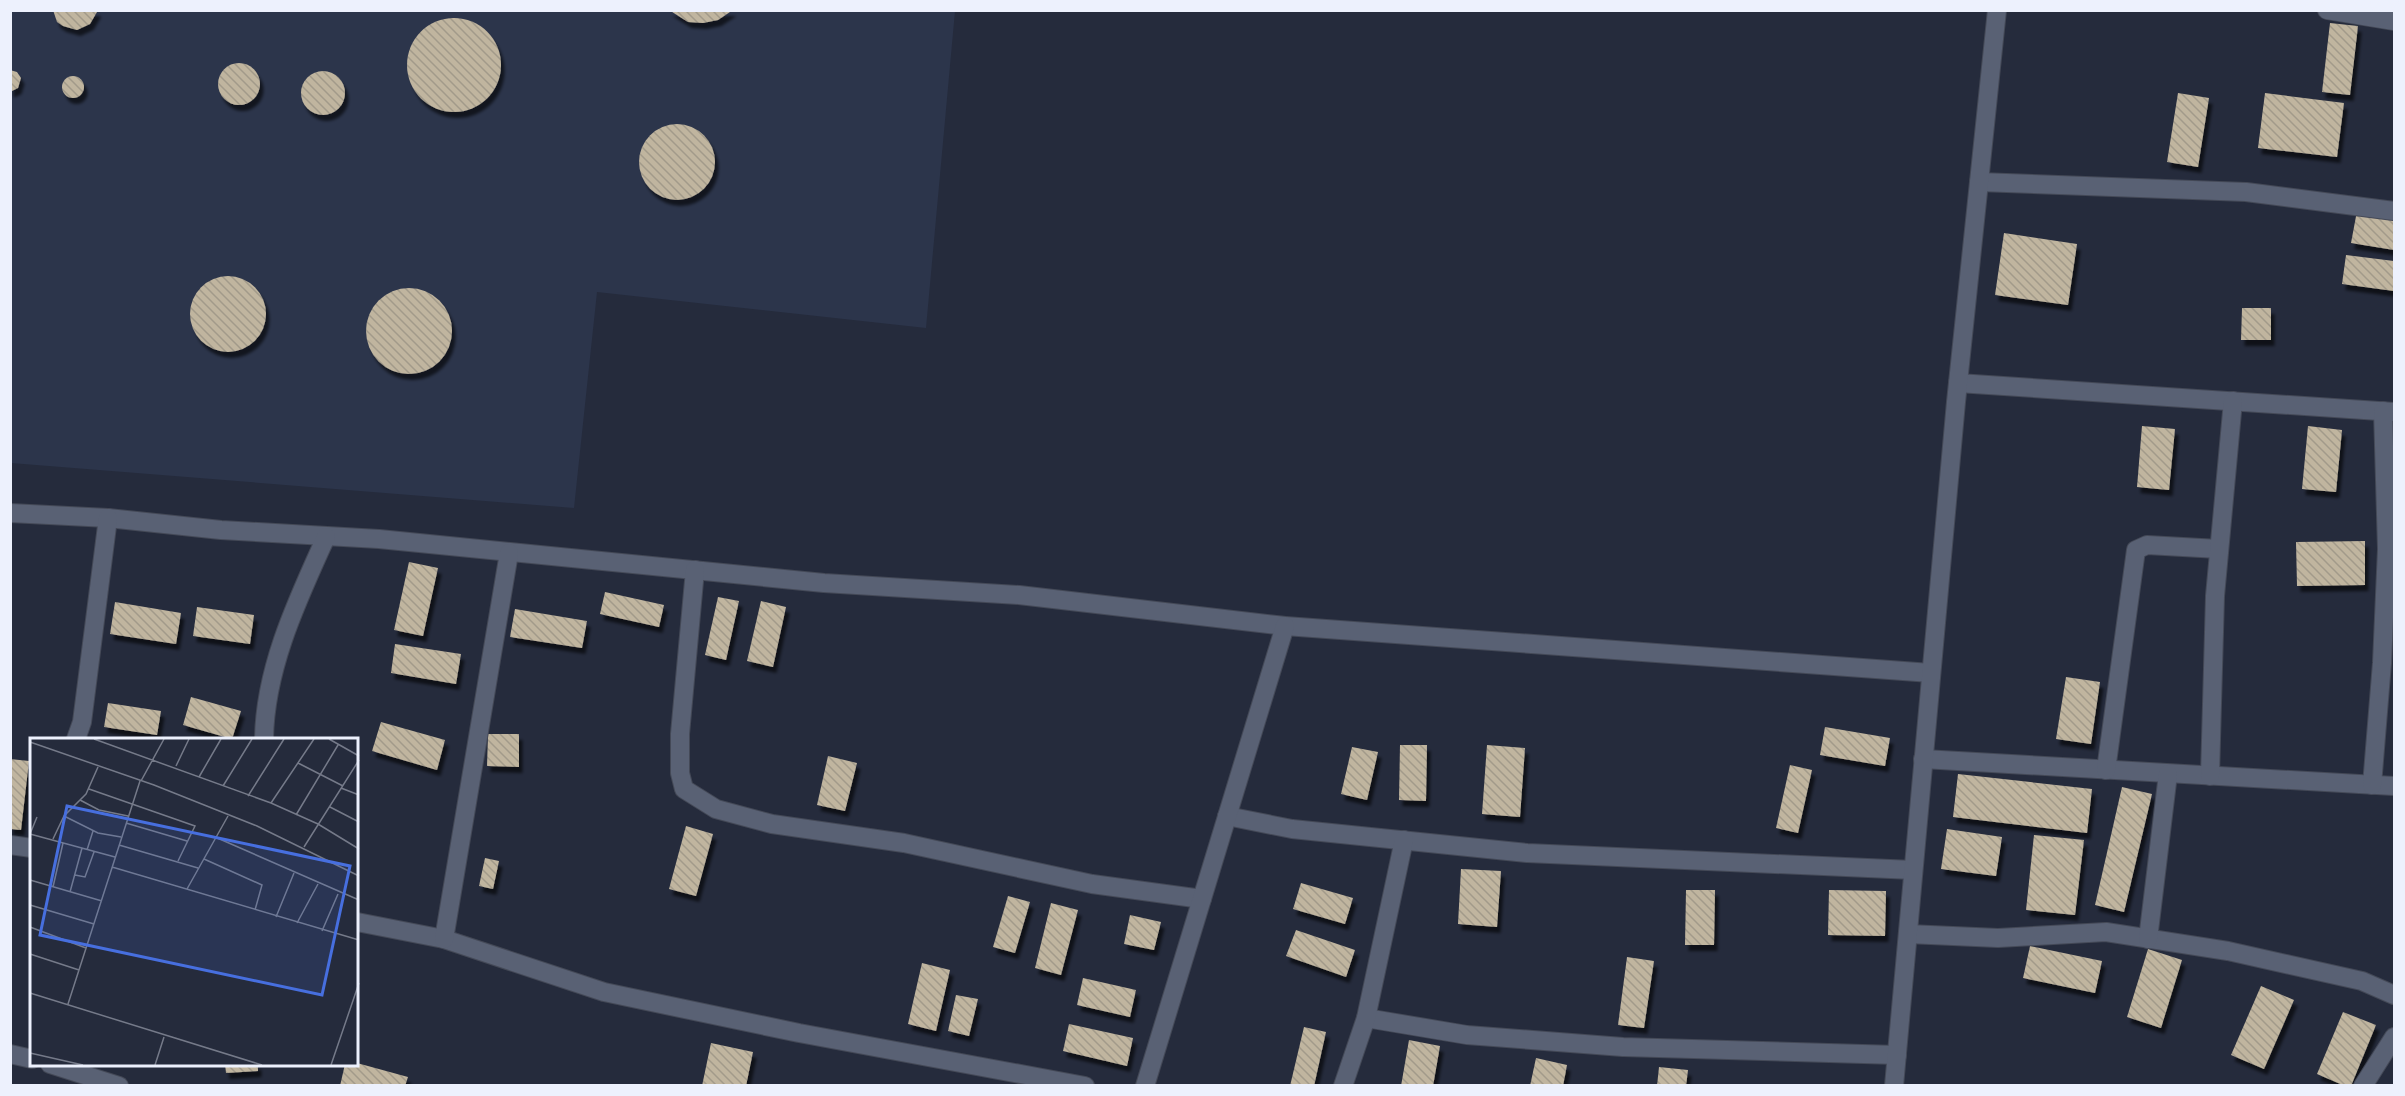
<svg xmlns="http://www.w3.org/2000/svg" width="2405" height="1096" viewBox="0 0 2405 1096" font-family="Rubik,sans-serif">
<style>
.built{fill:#2c354b}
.building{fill:url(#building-back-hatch);filter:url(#shadow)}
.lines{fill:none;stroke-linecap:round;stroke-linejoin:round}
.street-casing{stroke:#444957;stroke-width:20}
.street{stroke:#596174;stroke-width:18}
.inset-road{fill:none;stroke:#757a89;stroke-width:1.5}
.view{fill:#476fdf;fill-opacity:0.15;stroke:#476fdf;stroke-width:3}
.inset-edge{fill:none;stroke:#edf1fd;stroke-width:3}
</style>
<defs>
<pattern id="building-back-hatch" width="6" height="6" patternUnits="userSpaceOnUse" patternTransform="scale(1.5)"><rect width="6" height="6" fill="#c0b59f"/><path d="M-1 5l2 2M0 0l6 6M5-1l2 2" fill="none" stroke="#a29a8a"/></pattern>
<filter id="shadow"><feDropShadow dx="3.5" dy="6" stdDeviation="1.5" flood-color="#0009"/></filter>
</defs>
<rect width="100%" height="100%" fill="#252b3c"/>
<path class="built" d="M10,11H955L926,328L597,292L574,508L11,463Z"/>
<g class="building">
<path d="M53,10H97V12L90,24L77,30L63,26L57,22Z"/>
<path d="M669,10H733L718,20L703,23L688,22Z"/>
<circle cx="454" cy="65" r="47"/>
<path d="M2330,23L2358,26L2350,95L2322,92Z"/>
<circle cx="239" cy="84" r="21"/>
<path d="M10,70L17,72L21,78L18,88L12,91H10Z"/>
<circle cx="323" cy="93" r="22"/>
<circle cx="73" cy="87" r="11"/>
<path d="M2178,93L2209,98L2198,167L2167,162Z"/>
<path d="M2265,93L2344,103L2337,157L2258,148Z"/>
<circle cx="677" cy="162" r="38"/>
<path d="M2357,211L2394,217V250L2351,243Z"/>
<path d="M2004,233L2077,244L2068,305L1995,295Z"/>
<path d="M2346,255L2394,261V291L2342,284Z"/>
<circle cx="228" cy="314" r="38"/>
<circle cx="409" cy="331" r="43"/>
<path d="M2242,308H2271V340H2241Z"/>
<path d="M2142,426L2175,429L2169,490L2137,487Z"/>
<path d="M2308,426L2342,430L2336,492L2302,489Z"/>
<path d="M2365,541V585L2297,586L2296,542Z"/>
<path d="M409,562L438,568L423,636L394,630Z"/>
<path d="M605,592L664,605L659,627L600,614Z"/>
<path d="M718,597L739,601L726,660L705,655Z"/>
<path d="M761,601L786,607L773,667L747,661Z"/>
<path d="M115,602L181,613L176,644L110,634Z"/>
<path d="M197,607L254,615L250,644L193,636Z"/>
<path d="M515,609L587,621L582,648L510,637Z"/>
<path d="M395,644L461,654L456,684L391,673Z"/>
<path d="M2066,677L2100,682L2091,744L2056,739Z"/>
<path d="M191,697L241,711L232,739L183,725Z"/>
<path d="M108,703L161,711L157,735L104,727Z"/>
<path d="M381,722L445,740L437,770L372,751Z"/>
<path d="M1825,727L1890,738L1885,766L1820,755Z"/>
<path d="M488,734H519V767L487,766Z"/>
<path d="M1400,745H1427L1426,801L1399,800Z"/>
<path d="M1487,745L1525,748L1520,817L1482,814Z"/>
<path d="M1352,747L1378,752L1367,800L1341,794Z"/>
<path d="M828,756L857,763L845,811L817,805Z"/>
<path d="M10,759L29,761L21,830L10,829Z"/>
<path d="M1790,765L1812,770L1798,833L1776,828Z"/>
<path d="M1958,774L2092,789L2087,833L1953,817Z"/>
<path d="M2122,787L2152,794L2124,912L2095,905Z"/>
<path d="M686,826L713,834L696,896L669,889Z"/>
<path d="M1947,829L2002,837L1996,876L1941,869Z"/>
<path d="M2034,835L2084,840L2075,915L2026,910Z"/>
<path d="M485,858L499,861L493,889L479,886Z"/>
<path d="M1461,869L1501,871L1497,927L1458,924Z"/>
<path d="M1301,883L1353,898L1345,924L1293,909Z"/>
<path d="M1686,890H1715L1714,945H1685Z"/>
<path d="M1829,890L1886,891L1885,936L1828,935Z"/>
<path d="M1008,896L1030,902L1015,953L993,947Z"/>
<path d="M1051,903L1078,910L1061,975L1035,968Z"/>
<path d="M1130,915L1161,922L1154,950L1124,944Z"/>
<path d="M1296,930L1355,950L1346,977L1286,956Z"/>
<path d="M2030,946L2102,961L2095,993L2023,978Z"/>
<path d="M2148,949L2182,960L2161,1028L2127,1017Z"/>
<path d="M1627,957L1654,961L1644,1028L1618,1025Z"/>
<path d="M922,963L950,970L936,1031L908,1024Z"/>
<path d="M1083,978L1136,990L1130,1017L1077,1005Z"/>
<path d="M2261,986L2294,1000L2264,1069L2231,1055Z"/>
<path d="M956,995L978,999L969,1036L948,1031Z"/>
<path d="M2343,1012L2376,1025L2351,1086H2345L2317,1074Z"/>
<path d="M1069,1024L1133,1038L1127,1066L1063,1051Z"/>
<path d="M1304,1027L1326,1032L1314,1086H1290Z"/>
<path d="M1409,1040L1440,1046L1433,1086H1401Z"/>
<path d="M711,1043L753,1052L746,1086H702Z"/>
<path d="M1536,1058L1567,1065L1563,1086H1530Z"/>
<path d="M357,1063L408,1077L405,1086H340L345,1064Z"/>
<path d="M225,1064H258V1071L226,1073Z"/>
<path d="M1659,1067L1688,1070L1686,1086H1657Z"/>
</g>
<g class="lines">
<g class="street-casing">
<g id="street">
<path d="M2327,10L2394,21"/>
<path d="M1979,182L2246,192L2394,211"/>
<path d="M1958,383L2394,412"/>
<path d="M10,513L108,518L221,530L379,539L824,583L1019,595L1285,626L1931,673"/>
<path d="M695,570L680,734V773L684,789L716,809L772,824L904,843L1092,884L1202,899"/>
<path d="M76,739L82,722L108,518"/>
<path d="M264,739C265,668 297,601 326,537"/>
<path d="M1923,759L2394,786"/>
<path d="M2106,770L2136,550L2147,545L2219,549"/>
<path d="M2210,776L2215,596L2233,401"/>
<path d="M2372,785L2382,663L2387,549L2383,411"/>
<path d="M1227,816L1292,829L1527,853L1913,870"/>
<path d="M10,845L32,848"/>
<path d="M357,922L444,939L604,992L799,1033L1085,1086"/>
<path d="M1908,934L1998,938L2106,932L2228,951L2362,981L2394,995"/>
<path d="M444,939L509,553"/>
<path d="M2148,939L2168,774"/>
<path d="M1366,1018L1467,1035L1623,1047L1897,1055"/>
<path d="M10,1054L32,1059"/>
<path d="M50,1064L119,1086"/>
<path d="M1145,1086L1285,626"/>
<path d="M1343,1086L1366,1018L1404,840"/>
<path d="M1894,1086L1956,402L1997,10"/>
<path d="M2363,1086L2394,1037"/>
</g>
</g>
<use href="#street" class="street"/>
</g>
<g transform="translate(30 738)">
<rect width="328" height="328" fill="#252b3c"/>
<path class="inset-road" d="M64,1L241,65L288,86L329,111M299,1L329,18M0,4L124,47L227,88L329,138M268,25L313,48M146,28L159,1M169,39L191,1M111,43L134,1M193,48L222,1M311,50L329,57M59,51L165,88L148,123M218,58L254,1M50,62L69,72L98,78M241,65L284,1M300,69L329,84M266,77L308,7M34,78L68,95L91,99M96,85L157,103M0,96L85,119M0,96L7,79M185,99L329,162M23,101L34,78L56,56L68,29M89,107L168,130M274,109L329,22M57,112L63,93M174,121L232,147L225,172M82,129L329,202M45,137L55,139L64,114M0,142L72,163M23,149L33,105M157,151L198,78M40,154L52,110M0,167L64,186M246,179L264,135M267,185L288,146M0,189L56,210M292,193L308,156M0,216L49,232M0,255L232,327M38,266L110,43M0,315L53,327M125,327L134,299M301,327L329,245"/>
<path class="view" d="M37,68L320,128L292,257L10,197Z"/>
<rect width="328" height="328" class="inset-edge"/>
</g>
<rect width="2405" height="1096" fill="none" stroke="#edf1fd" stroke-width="24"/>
</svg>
